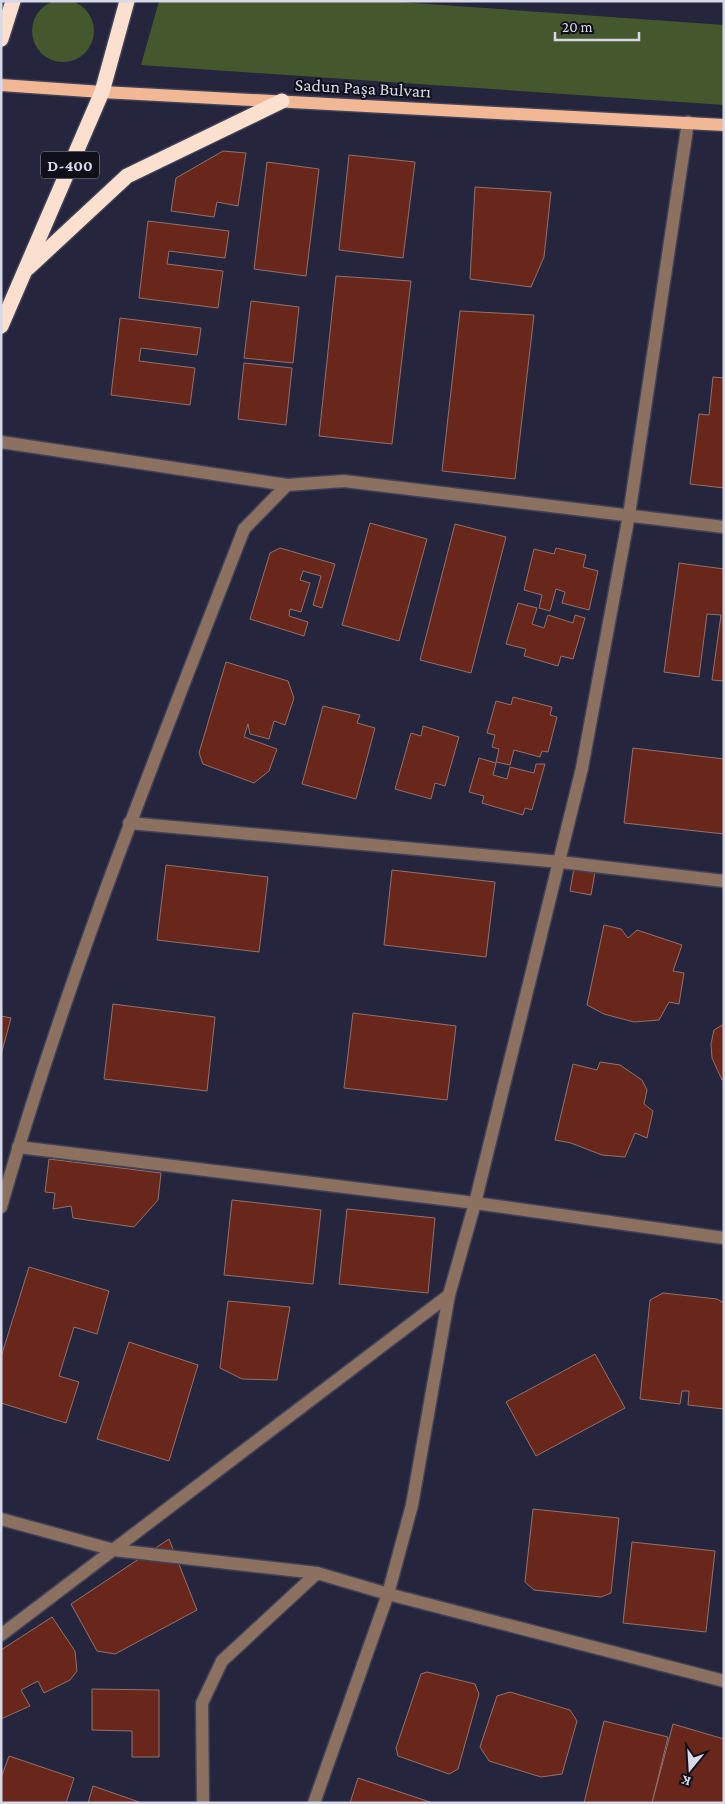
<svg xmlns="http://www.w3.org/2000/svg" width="725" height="1804" viewBox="0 0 725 1804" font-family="'Crimson Pro',serif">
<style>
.green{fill:#44572d}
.building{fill:#68271a;stroke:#92716a}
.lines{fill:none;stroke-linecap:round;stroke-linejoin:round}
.minor-casing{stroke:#414258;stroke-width:15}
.major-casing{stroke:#414258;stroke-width:15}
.highway-casing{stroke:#414258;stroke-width:18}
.minor{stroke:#8c7060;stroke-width:12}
.major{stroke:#f2b896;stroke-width:12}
.highway{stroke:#fce0cf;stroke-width:15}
.labels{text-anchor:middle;stroke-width:4;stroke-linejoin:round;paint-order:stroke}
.shield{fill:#10101b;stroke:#9b9caa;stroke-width:1}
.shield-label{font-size:16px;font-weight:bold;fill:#d7d8e8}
.street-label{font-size:18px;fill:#d7d8e8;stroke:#10101b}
</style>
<rect width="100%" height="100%" fill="#25263d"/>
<g class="green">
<circle cx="63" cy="31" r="31"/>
<path d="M159,1H385L724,25V105L141,65Z"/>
</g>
<g class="building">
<path d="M223,151L246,153L238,206L217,202L214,217L171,211L176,178Z"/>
<path d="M349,155L415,162L403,258L339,250Z"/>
<path d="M267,162L319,169L306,276L254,269Z"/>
<path d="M475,187L551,192L544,257L531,287L470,279Z"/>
<path d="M148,221L229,231L225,258L169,251L167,264L223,271L218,308L139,298Z"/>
<path d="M336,276L411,281L392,444L319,436Z"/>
<path d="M251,301L299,307L293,363L244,358Z"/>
<path d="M460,311L534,315L515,479L442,471Z"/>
<path d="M120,318L201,328L197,355L141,348L139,361L195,368L190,405L111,395Z"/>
<path d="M244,363L292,368L286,425L238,419Z"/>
<path d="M713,377L724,378V488L690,484L699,414L709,415Z"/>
<path d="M370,523L427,539L399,641L342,625Z"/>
<path d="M455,524L506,537L471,673L420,660Z"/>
<path d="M280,548L335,564L322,608L313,605L321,576L303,571L300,580L310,583L301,612L290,609L289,616L308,622L304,636L250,619L270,553Z"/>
<path d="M556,548L586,555L583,567L598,571L589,610L562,603L565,592L556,589L550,611L539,608L542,595L524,590L534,549L554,554Z"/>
<path d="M679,563L724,569V681L712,680L721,615L707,614L699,677L664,672Z"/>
<path d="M518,603L537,608L532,624L544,628L548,615L573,623L575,615L585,618L573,659L561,656L558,666L524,656L526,649L506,644Z"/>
<path d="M226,662L288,681L294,698L285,725L274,721L269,739L250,734L248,724L244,737L277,749L269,771L254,783L203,764L199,753Z"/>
<path d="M513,697L552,707L550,715L557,717L548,752L542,751L540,757L514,750L510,765L496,762L499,749L492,747L495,735L487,733L496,701L511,705Z"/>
<path d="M323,706L360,715L357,723L375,728L356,799L302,784Z"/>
<path d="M423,726L459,737L445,786L435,783L431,799L395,789L411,733L421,736Z"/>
<path d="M633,748L724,759V834L624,823Z"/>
<path d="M479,758L496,763L493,775L507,779L510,767L534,773L536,764H545L532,810L525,808L523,815L482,803L484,796L469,792Z"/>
<path d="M166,865L268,877L259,952L157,940Z"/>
<path d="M574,868L595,872L591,895L570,891Z"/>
<path d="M392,870L495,882L486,957L384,945Z"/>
<path d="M604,925L621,929L628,938L637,930L682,945L673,971L684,973L679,1004L669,1002L659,1020L634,1022L604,1014L587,1005Z"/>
<path d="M113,1004L215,1017L207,1091L104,1079Z"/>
<path d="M353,1013L456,1026L447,1100L344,1088Z"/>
<path d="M1,1016L11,1018L1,1055Z"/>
<path d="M724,1024V1079L722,1080L712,1058L711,1044L714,1030Z"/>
<path d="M600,1062L620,1065L642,1080L647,1090L644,1104L653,1111L647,1138L635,1133L625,1157L602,1155L571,1143L555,1140L573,1064L597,1070Z"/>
<path d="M49,1159L161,1173L158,1200L134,1227L73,1218L71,1206L53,1209L55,1193L45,1192Z"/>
<path d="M232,1200L321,1210L313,1284L224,1275Z"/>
<path d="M347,1209L435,1218L428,1293L339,1284Z"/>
<path d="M29,1267L109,1291L97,1334L74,1327L59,1376L79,1382L66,1423L1,1403V1357Z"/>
<path d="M663,1293L717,1299L724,1303V1409L688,1405L689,1391H682L680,1404L640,1399L650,1300Z"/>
<path d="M228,1301L290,1307L277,1380L242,1379L220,1368Z"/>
<path d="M129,1342L198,1365L169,1461L97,1439Z"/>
<path d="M595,1354L625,1408L536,1456L506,1402Z"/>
<path d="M533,1509L619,1518L611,1593L601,1597L534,1590L525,1582Z"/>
<path d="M169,1539L197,1610L115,1654L97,1651L71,1604Z"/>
<path d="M632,1542L715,1551L706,1632L623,1623Z"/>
<path d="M52,1617L75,1651L77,1671L70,1680L44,1693L38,1681L21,1690L30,1706L1,1719V1650Z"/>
<path d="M427,1672L475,1684L479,1694L458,1769L449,1774L398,1756L396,1748L421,1674Z"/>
<path d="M92,1689L159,1690V1757H132V1731L92,1730Z"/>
<path d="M510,1692L570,1710L577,1721L562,1774L541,1777L489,1761L480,1747L497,1696Z"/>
<path d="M604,1721L668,1737L652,1803H584Z"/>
<path d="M673,1724L724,1739V1803H652Z"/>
<path d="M9,1756L74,1778L66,1803H1V1778Z"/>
<path d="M358,1778L433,1803H350Z"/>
<path d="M93,1786L142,1803H88Z"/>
</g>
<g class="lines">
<g class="minor-casing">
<g id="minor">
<path d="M1,442L287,485L344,481L724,527"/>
<path d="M129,823L560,862L724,881"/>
<path d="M18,1147L475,1203L724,1238"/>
<path d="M1,1207C67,976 157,753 244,529L287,485"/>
<path d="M1,1519L114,1550L317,1573L388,1594L724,1681"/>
<path d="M1,1635L449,1295"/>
<path d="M203,1803L202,1703L222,1661L317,1573"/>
<path d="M314,1803L388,1594L412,1505L449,1295L475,1203L582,768L629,515L688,122"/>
</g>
</g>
<g class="major-casing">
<path id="major" d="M1,85L102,92L724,125"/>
</g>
<g class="highway-casing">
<g id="highway">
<path d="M1,39L13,1"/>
<path d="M28,268L127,176L282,101"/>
<path d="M1,326L102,92L127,1"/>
</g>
</g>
<use href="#minor" class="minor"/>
<use href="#major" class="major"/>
<use href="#highway" class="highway"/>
</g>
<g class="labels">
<rect class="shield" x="41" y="151.5" width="58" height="27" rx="4"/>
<g class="shield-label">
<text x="70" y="171">D-400</text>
</g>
<g class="street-label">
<text transform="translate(363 88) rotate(3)" y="6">Sadun Paşa Bulvarı</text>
</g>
</g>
<rect width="725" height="1804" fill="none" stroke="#d7d8e8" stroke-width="5"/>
<g transform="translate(690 1769) rotate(198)" stroke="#10101b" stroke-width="4" paint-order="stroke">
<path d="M0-4L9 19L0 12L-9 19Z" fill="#d7d8e8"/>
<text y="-8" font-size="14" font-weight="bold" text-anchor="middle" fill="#d7d8e8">K</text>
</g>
<path d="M555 32v8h84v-8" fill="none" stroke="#d7d8e8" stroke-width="2.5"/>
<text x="562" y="32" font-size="15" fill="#d7d8e8" stroke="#10101b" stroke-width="4" paint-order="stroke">20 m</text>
</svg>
